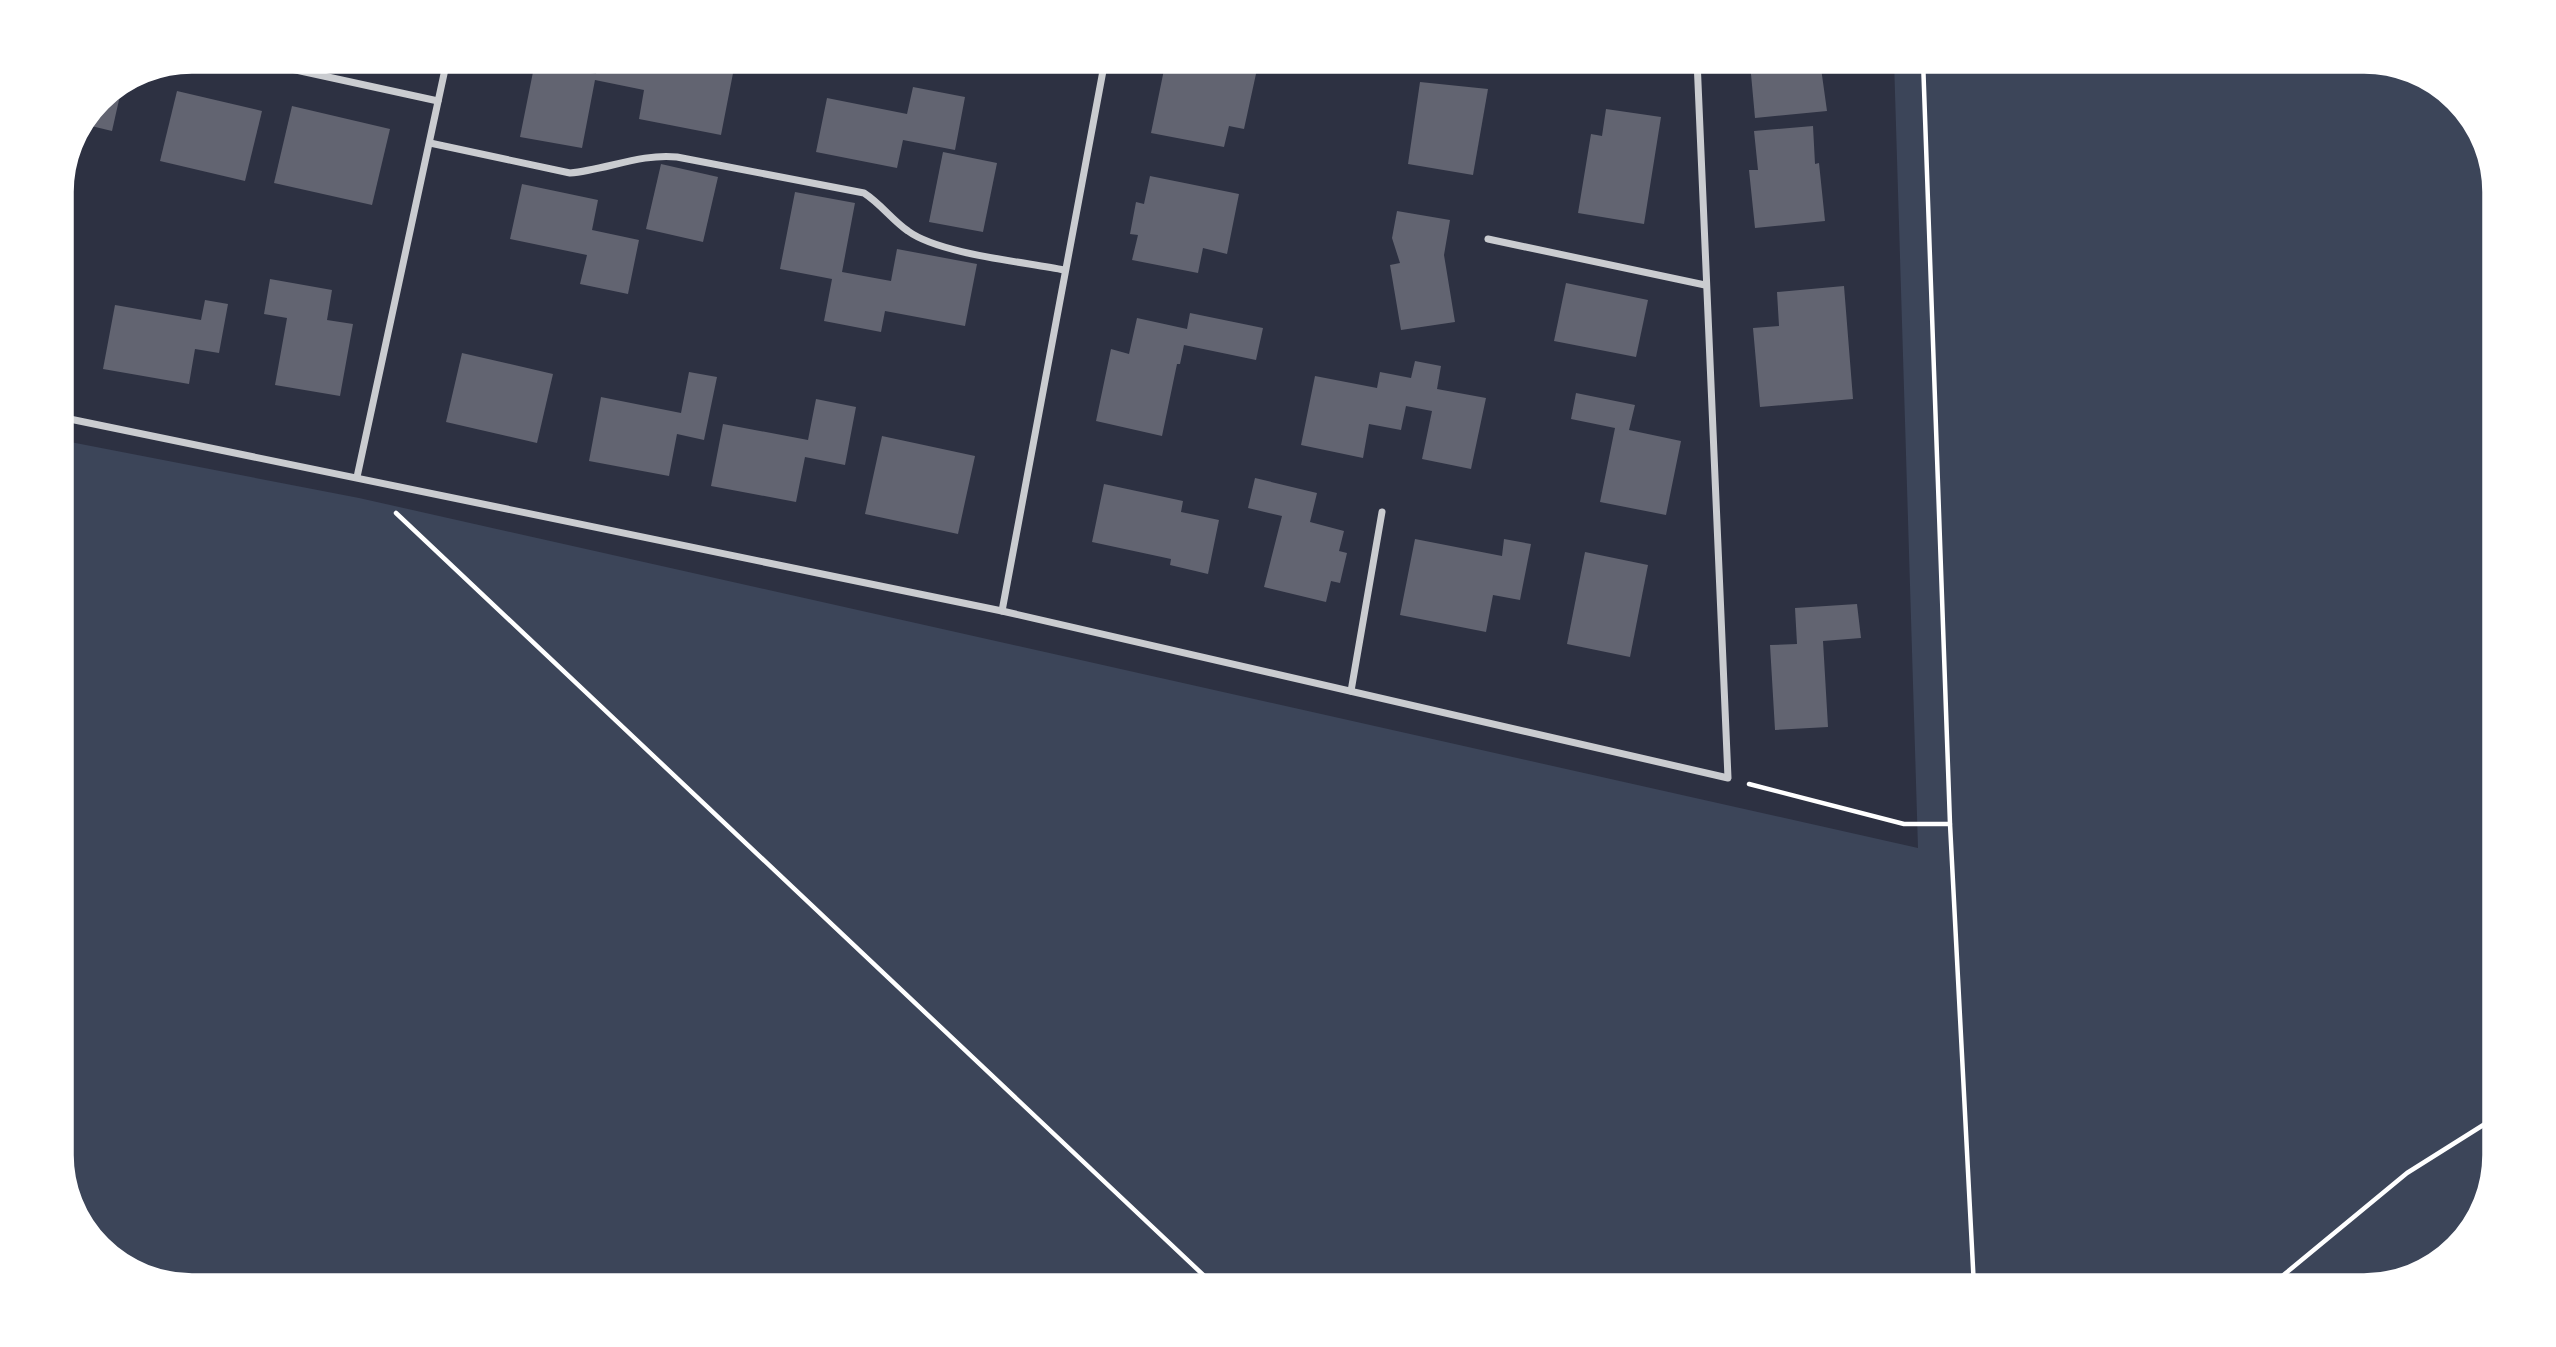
<svg xmlns="http://www.w3.org/2000/svg" width="2556" height="1347" viewBox="0 0 2556 1347" font-family="Rubik,sans-serif">
<style>
.green{fill:#3c4559}
.building{fill:#626471}
.lines{fill:none;stroke-linecap:round;stroke-linejoin:round}
.path{stroke:#fff;stroke-width:4.5}
.minor{stroke:#caccd0;stroke-width:7}
.rim{fill:none;stroke:#fff;stroke-width:3.5}
</style>
<rect width="100%" height="100%" fill="#2d3142"/>
<path class="green" d="M1894,60H2364L2423,73L2474,119L2496,184V1155L2483,1214L2431,1270L2364,1287H192L133,1274L82,1229L60,1164V440L359,498L1918,848Z"/>
<g class="building">
<path d="M599,60H716L735,63L721,135L639,119L644,90L595,80L582,148L520,137L535,62L596,74Z"/>
<path d="M1166,60H1259L1244,129L1229,126L1224,147L1151,133Z"/>
<path d="M1598,60H1655L1651,73Z"/>
<path d="M1761,60H1840L1841,67L1821,68L1827,111L1755,118L1750,63Z"/>
<path d="M123,82L112,131L87,125L99,98Z"/>
<path d="M1420,82L1488,89L1473,175L1408,164Z"/>
<path d="M913,87L965,97L955,150L903,140L897,168L816,152L827,98L907,114Z"/>
<path d="M177,91L262,111L245,181L160,161Z"/>
<path d="M292,106L390,129L372,205L274,183Z"/>
<path d="M1606,109L1661,117L1644,224L1578,213L1591,134L1602,136Z"/>
<path d="M1813,126L1815,164L1819,163L1825,221L1755,228L1749,170H1758L1754,131Z"/>
<path d="M943,152L997,163L983,232L929,222Z"/>
<path d="M661,164L718,177L703,242L646,229Z"/>
<path d="M1150,176L1239,194L1227,254L1203,248L1198,273L1132,260L1138,235L1130,234L1136,202L1144,204Z"/>
<path d="M522,184L598,200L592,230L639,240L628,294L580,284L587,255L510,239Z"/>
<path d="M795,192L855,203L842,272L891,281L897,249L977,264L965,326L885,311L881,332L824,321L832,279L780,269Z"/>
<path d="M1397,211L1450,220L1444,255L1455,322L1401,330L1390,265L1400,263L1392,238Z"/>
<path d="M270,279L332,290L327,320L353,324L340,396L275,385L287,318L264,314Z"/>
<path d="M1566,283L1648,300L1636,357L1554,341Z"/>
<path d="M1844,286L1853,399L1760,407L1753,328L1779,326L1777,292Z"/>
<path d="M205,300L228,304L219,353L195,349L189,384L103,369L115,305L201,320Z"/>
<path d="M1190,313L1263,328L1256,360L1184,345L1180,364H1177L1162,436L1096,421L1111,349L1129,354L1137,318L1187,329Z"/>
<path d="M462,353L553,374L537,443L446,422Z"/>
<path d="M1415,361L1441,366L1437,389L1486,398L1471,469L1422,459L1432,411L1406,406L1401,430L1369,424L1363,458L1301,445L1315,376L1377,388L1380,372L1411,378Z"/>
<path d="M689,372L717,377L704,440L677,434L669,476L589,461L601,397L681,413Z"/>
<path d="M1576,393L1635,405L1629,430L1681,441L1666,515L1600,502L1615,428L1571,419Z"/>
<path d="M816,399L856,407L845,465L805,457L796,502L711,486L723,424L808,440Z"/>
<path d="M882,436L975,456L958,534L865,514Z"/>
<path d="M1255,478L1317,493L1310,522L1344,531L1339,551L1347,553L1340,583L1331,581L1326,602L1264,587L1282,516L1248,508Z"/>
<path d="M1104,484L1183,501L1181,512L1219,520L1208,574L1170,565L1171,559L1092,542Z"/>
<path d="M1415,539L1502,556L1504,539L1531,544L1520,600L1493,595L1486,632L1400,615Z"/>
<path d="M1585,552L1648,565L1630,657L1567,644Z"/>
<path d="M1857,604L1861,638L1823,641L1828,727L1775,730L1770,645L1797,644L1795,608Z"/>
</g>
<g class="lines">
<g class="path">
<path d="M1923,60L1950,824"/>
<path d="M396,513L1216,1287"/>
<path d="M1749,784L1904,824H1950L1974,1287"/>
<path d="M2269,1287L2407,1173L2496,1117"/>
</g>
<g class="minor">
<path d="M250,60L438,101"/>
<path d="M430,143L570,173C605,170 642,153 677,157L864,193C881,204 892,220 908,231C939,254 1025,262 1064,270"/>
<path d="M1488,239L1705,285"/>
<path d="M60,417L1002,611L1728,778L1697,60"/>
<path d="M357,477L447,60"/>
<path d="M1002,611L1105,60"/>
<path d="M1351,691L1382,512"/>
</g>
</g>
<path d="M0 0H2556V1347H0ZM192 72H2364A120 120 0 0 1 2484 192V1155A120 120 0 0 1 2364 1275H192A120 120 0 0 1 72 1155V192A120 120 0 0 1 192 72Z" fill="#fff" fill-rule="evenodd"/>
<path class="rim" d="M192 72H2364A120 120 0 0 1 2484 192V1155A120 120 0 0 1 2364 1275H192A120 120 0 0 1 72 1155V192A120 120 0 0 1 192 72Z"/>
</svg>
